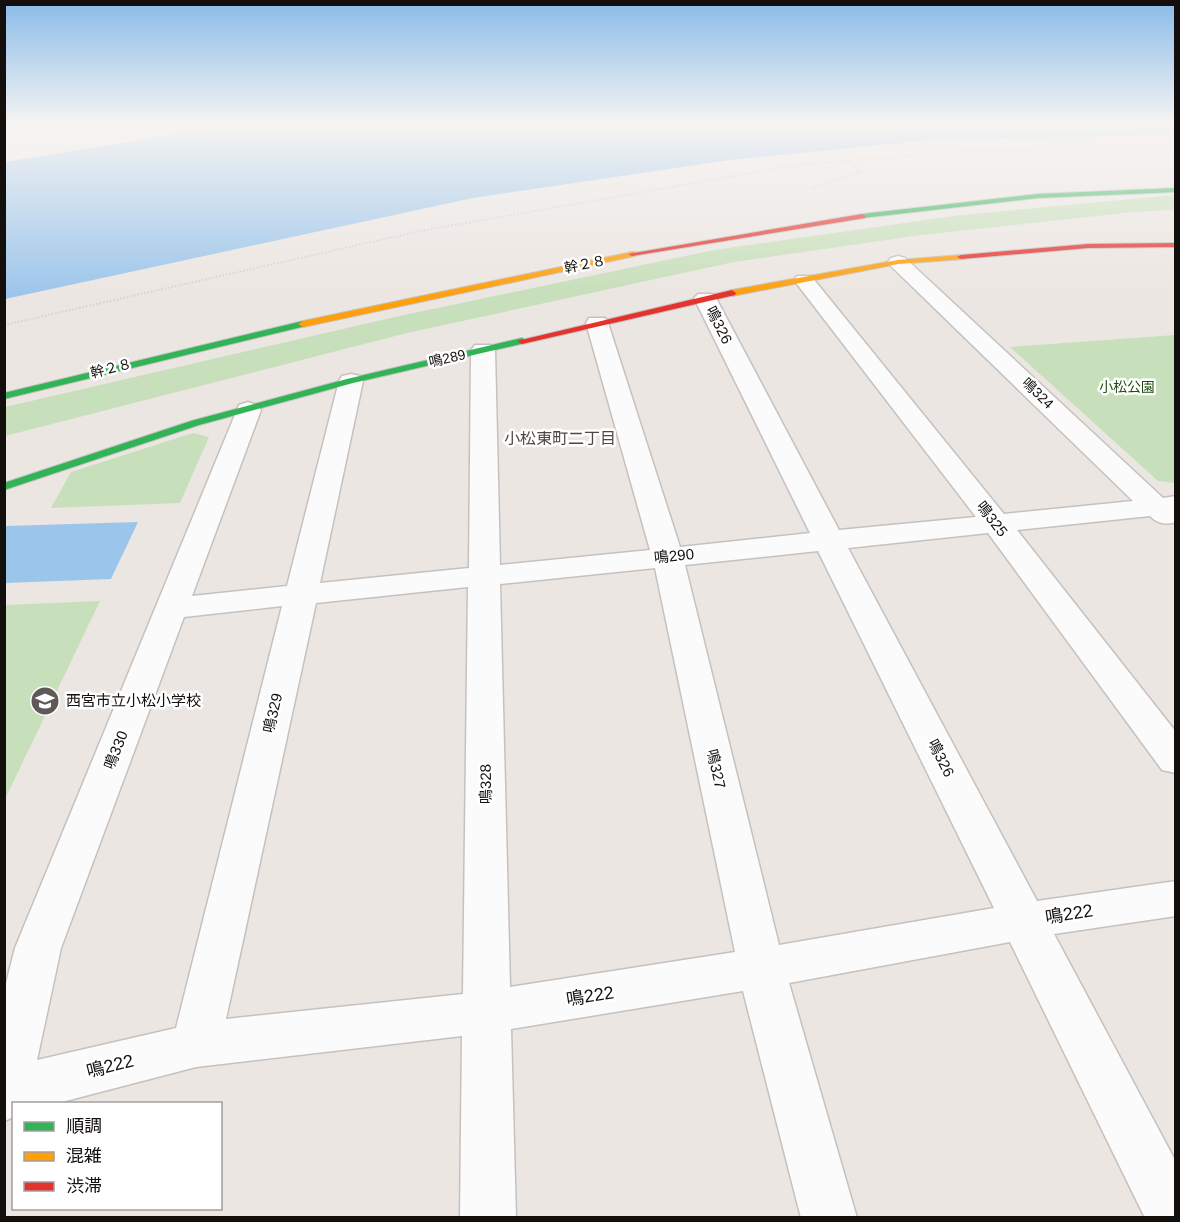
<svg xmlns="http://www.w3.org/2000/svg" width="1180" height="1222" viewBox="0 0 1180 1222" font-family="Helvetica,'Noto Sans JP',sans-serif">
<style>
.green{fill:#c7dfba}
.water{fill:#9cc5eb}
.lines{fill:none;stroke-linecap:round;stroke-linejoin:round}
.street-casing{stroke:#c5c1bf;stroke-width:3}
.fast-casing{stroke:#c5c1bf;stroke-width:2}
.slow-casing{stroke:#c5c1bf;stroke-width:2}
.jam-casing{stroke:#c5c1bf;stroke-width:2}
.path{stroke:#d3d2d1;stroke-width:2;stroke-dasharray:1.5 2;stroke-linecap:butt}
.street{fill:#fcfbfb;fill-rule:evenodd}
.fast{fill:#30b455;fill-rule:evenodd}
.slow{fill:#ff9f0a;fill-rule:evenodd}
.jam{fill:#e5322d;fill-rule:evenodd}
.labels{text-anchor:middle;stroke-width:5;stroke-linejoin:round;paint-order:stroke}
.far-street-label{font-size:14px;fill:#130f0d;stroke:#fff}
.far-park-label{font-size:14px;fill:#1f4d0b;stroke:#fff}
.street-label{font-size:15px;fill:#130f0d;stroke:#fff}
.poi-label{font-size:15px;fill:#130f0d;stroke:#fff;text-anchor:start}
.neighbourhood-label{font-size:16px;fill:#504844;stroke:#fff}
.near-street-label{font-size:18px;fill:#130f0d;stroke:#fff}
</style>
<rect width="100%" height="100%" fill="#ece6e2"/>
<g class="green">
<path d="M1175,195V210L1133,212L914,236L734,262L407,333L5,436V407L395,317L714,250L961,215Z"/>
<path d="M1175,335L1176,483L1158,481L1010,347Z"/>
<path d="M193,433L209,437L180,503L51,508L71,472Z"/>
<path d="M100,601L5,799V605Z"/>
</g>
<g class="water">
<path d="M244,123H1175L1176,135L941,139L730,160L473,198L5,299V162Z"/>
<path d="M138,522L111,579L5,583V526Z"/>
</g>
<g class="lines">
<g class="street-casing">
<path id="street" d="M898,256L905,258L1163,498L1176,496V522C1165,525 1158,524 1150,516L1017,530L1176,732V773L1162,770L988,533L848,548L1037,901L1176,881V916L1054,934L1176,1162V1218H1145L1010,942L789,983L857,1218H801L743,991L511,1029L516,1218H460L462,1036L196,1067L54,1104H14V1117L4,1121V991L15,948L239,405L248,402L257,405L261,410L192,596L287,586L339,381L342,376L351,374L360,376L363,381L320,583L469,568L471,350L475,345H491L495,350L500,565L650,550L586,323L589,318H605L608,323L680,547L810,533L694,298L698,294H712L716,298L839,530L976,517L797,284L794,280L797,276H811L1004,514L1133,501L891,266L888,262L891,258ZM818,551L994,908L779,945L685,565ZM655,568L735,952L510,987L500,584ZM468,587L463,994L226,1019L316,603ZM282,606L176,1028L37,1060L61,948L184,617Z"/>
</g>
<g class="fast-casing">
<g id="fast">
<path d="M1176,188V192L1038,198L862,218L858,216L862,214L1038,194Z"/>
<path d="M303,321L308,324L306,326L4,399V393Z"/>
<path d="M522,338L527,341L525,343L353,383L199,425L4,490V483L191,421L347,379Z"/>
</g>
</g>
<g class="slow-casing">
<g id="slow">
<path d="M632,252H635V256L303,327L298,324L303,321Z"/>
<path d="M961,255L965,257L964,259L898,264L732,296L728,293L732,290L898,260Z"/>
</g>
</g>
<g class="jam-casing">
<g id="jam">
<path d="M862,214L866,216L865,218L632,256L628,254Z"/>
<path d="M1176,243V247L1088,248L961,259L957,257L961,255L1088,244Z"/>
<path d="M732,290L736,293L735,295L522,344L517,341Z"/>
</g>
</g>
<g class="path">
<path d="M811,189L861,172L847,161"/>
<path d="M4,325L420,231L798,165L970,151L1176,147"/>
</g>
<use href="#street" class="street"/>
<use href="#fast" class="fast"/>
<use href="#slow" class="slow"/>
<use href="#jam" class="jam"/>
</g>
<linearGradient id="sky" x2="0" y2="1"><stop stop-color="#89bbe9"/><stop offset="0.42" stop-color="#f6f4f2"/><stop offset="1" stop-color="#f6f4f2" stop-opacity="0"/></linearGradient>
<rect width="1180" height="295" fill="url(#sky)"/>
<defs>
<g id="school-disc" transform="scale(1.5)"><circle r="9.5" fill="#5f5a58" stroke="#fff"/><path d="M0-5L7-2L0 1L-7-2ZM-4 1L0 2.5L4 1V4Q0 6-4 4Z" fill="#fff"/></g>
</defs>
<g fill-rule="evenodd">
<use href="#school-disc" x="45" y="701"/>
</g>
<g class="labels">
<g class="far-street-label">
<text transform="translate(585 264) rotate(-11)" y="5">幹２８</text>
<text transform="translate(447 358) rotate(-13)" y="5">鳴289</text>
<text transform="translate(111 368) rotate(-14)" y="5">幹２８</text>
<text transform="translate(1038 393) rotate(44)" y="5">鳴324</text>
</g>
<g class="far-park-label">
<text x="1127" y="392">小松公園</text>
</g>
<g class="street-label">
<text transform="translate(719 325) rotate(63)" y="5">鳴326</text>
<text transform="translate(992 519) rotate(52)" y="5">鳴325</text>
<text transform="translate(674 556) rotate(-6)" y="5">鳴290</text>
<text transform="translate(273 713) rotate(-77)" y="5">鳴329</text>
<text transform="translate(116 750) rotate(-68)" y="5">鳴330</text>
<text transform="translate(941 758) rotate(63)" y="5">鳴326</text>
<text transform="translate(716 769) rotate(77)" y="5">鳴327</text>
<text transform="translate(486 784) rotate(-91)" y="5">鳴328</text>
</g>
<g class="poi-label">
<text x="66" y="706">西宮市立小松小学校</text>
</g>
<g class="neighbourhood-label">
<text x="560" y="444">小松東町二丁目</text>
</g>
<g class="near-street-label">
<text transform="translate(1069 914) rotate(-9)" y="6">鳴222</text>
<text transform="translate(590 996) rotate(-9)" y="6">鳴222</text>
<text transform="translate(110 1066) rotate(-14)" y="6">鳴222</text>
</g>
</g>
<rect width="1180" height="1222" fill="none" stroke="#130f0d" stroke-width="12"/>
<rect x="12" y="1102" width="210" height="108" fill="#ffffff" stroke="#a19f9e" stroke-width="1.5"/>
<rect x="24" y="1122" width="30" height="9" fill="#30b455" stroke="#a19f9e" stroke-width="1.5"/>
<text x="66" y="1132" font-size="18" fill="#130f0d">順調</text>
<rect x="24" y="1152" width="30" height="9" fill="#ff9f0a" stroke="#a19f9e" stroke-width="1.5"/>
<text x="66" y="1162" font-size="18" fill="#130f0d">混雑</text>
<rect x="24" y="1182" width="30" height="9" fill="#e5322d" stroke="#a19f9e" stroke-width="1.5"/>
<text x="66" y="1192" font-size="18" fill="#130f0d">渋滞</text>
</svg>
